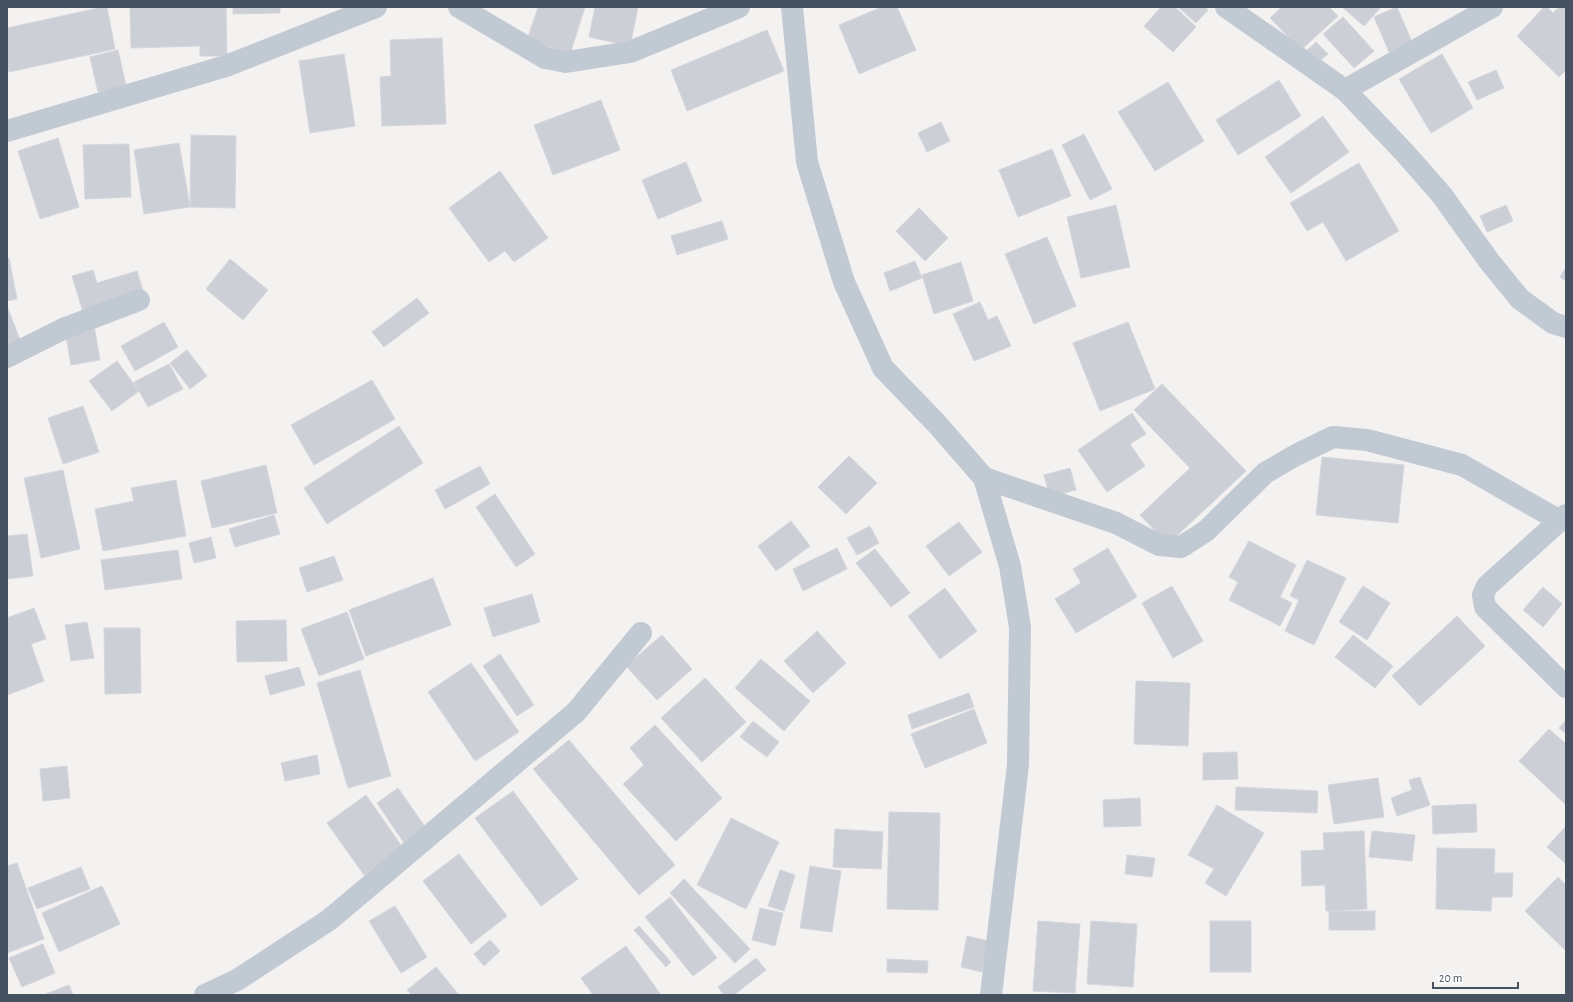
<svg xmlns="http://www.w3.org/2000/svg" width="1573" height="1002" viewBox="0 0 1573 1002" font-family="'Alegreya Sans',sans-serif">
<style>
.building{fill:#cdcfd7;stroke:#d5d6dd}
.lines{fill:none;stroke-linecap:round;stroke-linejoin:round}
.minor{stroke:#c1c9d3;stroke-width:22}
</style>
<rect width="100%" height="100%" fill="#f4f1f1"/>
<g class="building">
<path d="M103,7H107L115,49L9,72L7,62V28Z"/>
<path d="M130,7H226L227,56H200V46L131,48Z"/>
<path d="M233,7H280V13L233,14Z"/>
<path d="M538,7H585L570,54L527,40Z"/>
<path d="M595,7H638L630,46L589,37Z"/>
<path d="M882,7H897L916,50L859,74L839,25Z"/>
<path d="M1161,7H1175L1196,27L1173,52L1144,26Z"/>
<path d="M1178,7H1205L1208,10L1196,23Z"/>
<path d="M1282,7H1329L1338,16L1301,50L1270,18Z"/>
<path d="M1342,7H1381L1364,26Z"/>
<path d="M1397,7L1412,42L1389,52L1374,17Z"/>
<path d="M1544,7H1547L1553,13L1559,7H1566V70L1559,77L1517,36Z"/>
<path d="M1343,17L1374,51L1354,68L1323,34Z"/>
<path d="M767,30L784,71L687,111L671,70Z"/>
<path d="M442,38L446,124L382,126L380,77L391,76L390,40Z"/>
<path d="M1316,42L1328,54L1315,65L1304,53Z"/>
<path d="M118,50L126,86L98,92L90,57Z"/>
<path d="M344,54L355,126L310,133L299,61Z"/>
<path d="M1442,54L1473,108L1431,133L1399,79Z"/>
<path d="M1496,70L1504,88L1477,100L1468,82Z"/>
<path d="M1279,80L1301,116L1238,155L1216,120Z"/>
<path d="M1168,82L1204,141L1155,171L1118,112Z"/>
<path d="M601,100L620,150L553,175L534,125Z"/>
<path d="M1323,116L1349,152L1291,193L1265,157Z"/>
<path d="M941,122L950,141L927,152L918,133Z"/>
<path d="M1084,134L1112,189L1090,200L1062,145Z"/>
<path d="M191,135L236,136L235,208L190,207Z"/>
<path d="M58,138L79,207L40,219L18,151Z"/>
<path d="M179,143L190,207L144,214L134,150Z"/>
<path d="M129,144L131,197L85,199L83,145Z"/>
<path d="M1052,149L1071,196L1018,217L999,170Z"/>
<path d="M686,162L702,201L658,219L642,180Z"/>
<path d="M1359,163L1399,231L1346,261L1323,222L1307,231L1290,203Z"/>
<path d="M500,171L548,238L514,262L505,251L489,262L449,208Z"/>
<path d="M1116,205L1130,267L1081,278L1067,217Z"/>
<path d="M1506,205L1513,221L1487,232L1480,216Z"/>
<path d="M919,208L948,238L925,261L896,231Z"/>
<path d="M722,221L728,239L677,255L671,236Z"/>
<path d="M1047,237L1076,306L1034,324L1005,254Z"/>
<path d="M9,258L17,299L7,301V259Z"/>
<path d="M230,259L268,290L243,320L206,289Z"/>
<path d="M915,261L922,278L890,291L884,273Z"/>
<path d="M961,262L973,301L934,314L922,275Z"/>
<path d="M1566,267V281L1560,277Z"/>
<path d="M93,270L97,283L137,271L144,294L83,312L72,276Z"/>
<path d="M417,298L429,313L384,347L372,332Z"/>
<path d="M980,302L988,320L997,316L1011,346L974,361L953,314Z"/>
<path d="M7,306L22,345L7,350Z"/>
<path d="M164,322L178,347L135,371L121,346Z"/>
<path d="M1128,322L1155,389L1100,411L1073,343Z"/>
<path d="M94,325L100,360L71,365L65,331Z"/>
<path d="M187,350L207,376L190,389L170,363Z"/>
<path d="M117,361L139,391L112,411L89,381Z"/>
<path d="M169,364L183,389L148,407L134,382Z"/>
<path d="M372,380L395,419L314,465L291,425Z"/>
<path d="M1162,384L1246,471L1168,544L1140,515L1190,468L1134,410Z"/>
<path d="M83,406L99,452L63,464L48,418Z"/>
<path d="M1132,413L1146,434L1130,444L1145,466L1107,492L1078,450Z"/>
<path d="M399,426L423,463L327,524L304,488Z"/>
<path d="M849,456L877,483L846,514L818,487Z"/>
<path d="M1322,457L1404,465L1398,523L1316,515Z"/>
<path d="M266,465L277,513L212,528L201,481Z"/>
<path d="M480,466L490,484L445,509L435,490Z"/>
<path d="M1070,468L1076,490L1050,497L1044,475Z"/>
<path d="M63,470L80,549L41,558L24,478Z"/>
<path d="M176,480L186,536L103,551L95,509L134,501L131,488Z"/>
<path d="M495,494L535,554L516,567L476,507Z"/>
<path d="M274,515L280,534L235,547L229,529Z"/>
<path d="M791,521L810,546L776,571L758,546Z"/>
<path d="M959,522L982,552L949,576L926,546Z"/>
<path d="M870,526L879,543L857,555L847,538Z"/>
<path d="M27,534L33,576L7,579V536Z"/>
<path d="M211,537L216,558L194,563L189,543Z"/>
<path d="M1249,541L1296,565L1280,597L1292,603L1280,626L1229,600L1238,582L1229,577Z"/>
<path d="M837,548L847,569L803,591L793,569Z"/>
<path d="M1108,548L1137,597L1076,633L1055,599L1081,583L1073,569Z"/>
<path d="M875,549L910,593L891,607L856,563Z"/>
<path d="M178,550L182,579L105,590L101,560Z"/>
<path d="M334,556L343,580L307,592L299,568Z"/>
<path d="M1307,560L1346,578L1314,645L1285,631L1299,600L1290,596Z"/>
<path d="M433,578L451,625L366,656L349,610Z"/>
<path d="M1172,586L1203,641L1173,658L1142,603Z"/>
<path d="M1363,586L1390,603L1367,640L1339,622Z"/>
<path d="M1543,587L1562,604L1543,627L1523,610Z"/>
<path d="M945,588L977,631L940,659L908,616Z"/>
<path d="M532,594L540,622L493,637L484,608Z"/>
<path d="M34,608L46,639L31,644L44,681L7,695V618Z"/>
<path d="M347,612L364,659L319,676L301,629Z"/>
<path d="M1457,616L1485,646L1420,706L1392,676Z"/>
<path d="M286,620L287,661L237,662L236,621Z"/>
<path d="M87,622L94,658L71,661L65,625Z"/>
<path d="M104,628H140L141,693L105,694Z"/>
<path d="M817,631L846,663L813,693L784,661Z"/>
<path d="M662,635L692,669L657,700L626,666Z"/>
<path d="M1353,635L1393,666L1375,688L1335,657Z"/>
<path d="M500,654L534,705L517,716L483,666Z"/>
<path d="M761,659L810,701L784,731L735,688Z"/>
<path d="M471,663L519,732L475,761L428,692Z"/>
<path d="M299,667L305,685L270,695L265,676Z"/>
<path d="M360,670L391,776L348,788L317,683Z"/>
<path d="M705,678L746,722L702,762L661,718Z"/>
<path d="M1136,681L1190,683L1188,746L1134,744Z"/>
<path d="M969,693L974,707L912,729L908,715Z"/>
<path d="M974,709L987,743L925,768L911,734Z"/>
<path d="M1566,720V734L1559,728Z"/>
<path d="M753,721L779,742L767,757L740,737Z"/>
<path d="M655,725L722,798L676,841L623,784L644,765L630,748Z"/>
<path d="M1549,729L1566,744V805L1519,761Z"/>
<path d="M569,740L675,865L639,895L533,769Z"/>
<path d="M1237,752L1238,779L1203,780V753Z"/>
<path d="M317,755L320,774L285,781L281,763Z"/>
<path d="M67,766L70,798L43,801L40,769Z"/>
<path d="M1420,777L1430,805L1397,816L1391,798L1412,790L1409,780Z"/>
<path d="M1378,778L1384,817L1334,824L1328,785Z"/>
<path d="M1236,787L1318,791L1317,813L1235,810Z"/>
<path d="M398,788L426,828L404,843L377,803Z"/>
<path d="M513,791L578,879L541,906L475,818Z"/>
<path d="M366,795L403,848L364,875L327,823Z"/>
<path d="M1140,798L1141,826L1104,827L1103,800Z"/>
<path d="M1476,804L1477,832L1433,834L1432,806Z"/>
<path d="M1217,805L1264,833L1226,896L1205,883L1214,869L1188,855Z"/>
<path d="M889,812L940,813L938,910L887,909Z"/>
<path d="M731,818L779,842L746,909L697,885Z"/>
<path d="M1566,826V864L1547,847Z"/>
<path d="M835,829L883,832L881,869L833,867Z"/>
<path d="M1364,831L1367,909L1326,911L1325,885L1302,886L1301,851L1324,850L1323,833Z"/>
<path d="M1372,831L1415,835L1412,861L1369,857Z"/>
<path d="M1437,848L1495,849L1494,873H1513L1512,897H1492L1491,911L1436,909Z"/>
<path d="M459,854L507,916L471,944L423,881Z"/>
<path d="M1127,855L1155,858L1152,877L1125,874Z"/>
<path d="M17,863L44,939L7,953V866Z"/>
<path d="M810,866L841,871L832,932L800,928Z"/>
<path d="M81,867L90,889L37,909L28,888Z"/>
<path d="M780,870L795,875L784,911L768,906Z"/>
<path d="M1558,877L1566,885V951L1525,911Z"/>
<path d="M684,879L750,949L735,963L670,893Z"/>
<path d="M102,886L120,924L59,952L42,913Z"/>
<path d="M670,897L717,958L693,976L645,917Z"/>
<path d="M395,906L427,957L401,973L369,921Z"/>
<path d="M760,908L783,913L775,946L752,940Z"/>
<rect x="1329" y="911" width="46" height="19"/>
<path d="M1038,921L1080,924L1075,993L1033,991Z"/>
<path d="M1091,921L1137,924L1133,987L1087,984Z"/>
<rect x="1210" y="921" width="41" height="51"/>
<path d="M639,926L671,962L666,967L634,930Z"/>
<path d="M967,936L989,941L982,972L961,967Z"/>
<path d="M490,940L500,951L484,966L474,954Z"/>
<path d="M43,944L55,973L22,987L9,958Z"/>
<path d="M626,946L661,995H593L581,978Z"/>
<path d="M756,958L766,970L734,995H724L718,987Z"/>
<path d="M887,959L928,961L927,973L887,972Z"/>
<path d="M436,967L459,995H412L407,990Z"/>
<path d="M69,985L73,995H43Z"/>
</g>
<g class="lines">
<g class="minor">
<path d="M459,7L545,58L566,62L630,52L739,7"/>
<path d="M792,7L807,162L844,282L883,368L937,424L984,478L1010,566L1020,627L1018,765L991,995"/>
<path d="M1226,7L1345,90L1404,152L1441,194L1489,261L1520,299L1553,323L1566,327"/>
<path d="M1345,90L1492,7"/>
<path d="M7,131L226,66L376,7"/>
<path d="M7,357L63,329L139,300"/>
<path d="M984,478L1116,523L1159,545L1181,547L1206,531L1265,473L1296,455L1333,437L1367,440L1462,465L1560,521"/>
<path d="M1566,515L1487,586L1483,595L1485,607L1566,687"/>
<path d="M205,995L237,980L329,920L576,712L641,633"/>
</g>
</g>
<rect width="1573" height="1002" fill="none" stroke="#475260" stroke-width="16"/>
<path d="M1433 982v6h85v-6" fill="none" stroke="#475260" stroke-width="2"/>
<text x="1439" y="982" font-size="12" fill="#475260" stroke="#ffffff" stroke-width="3" paint-order="stroke">20 m</text>
</svg>
